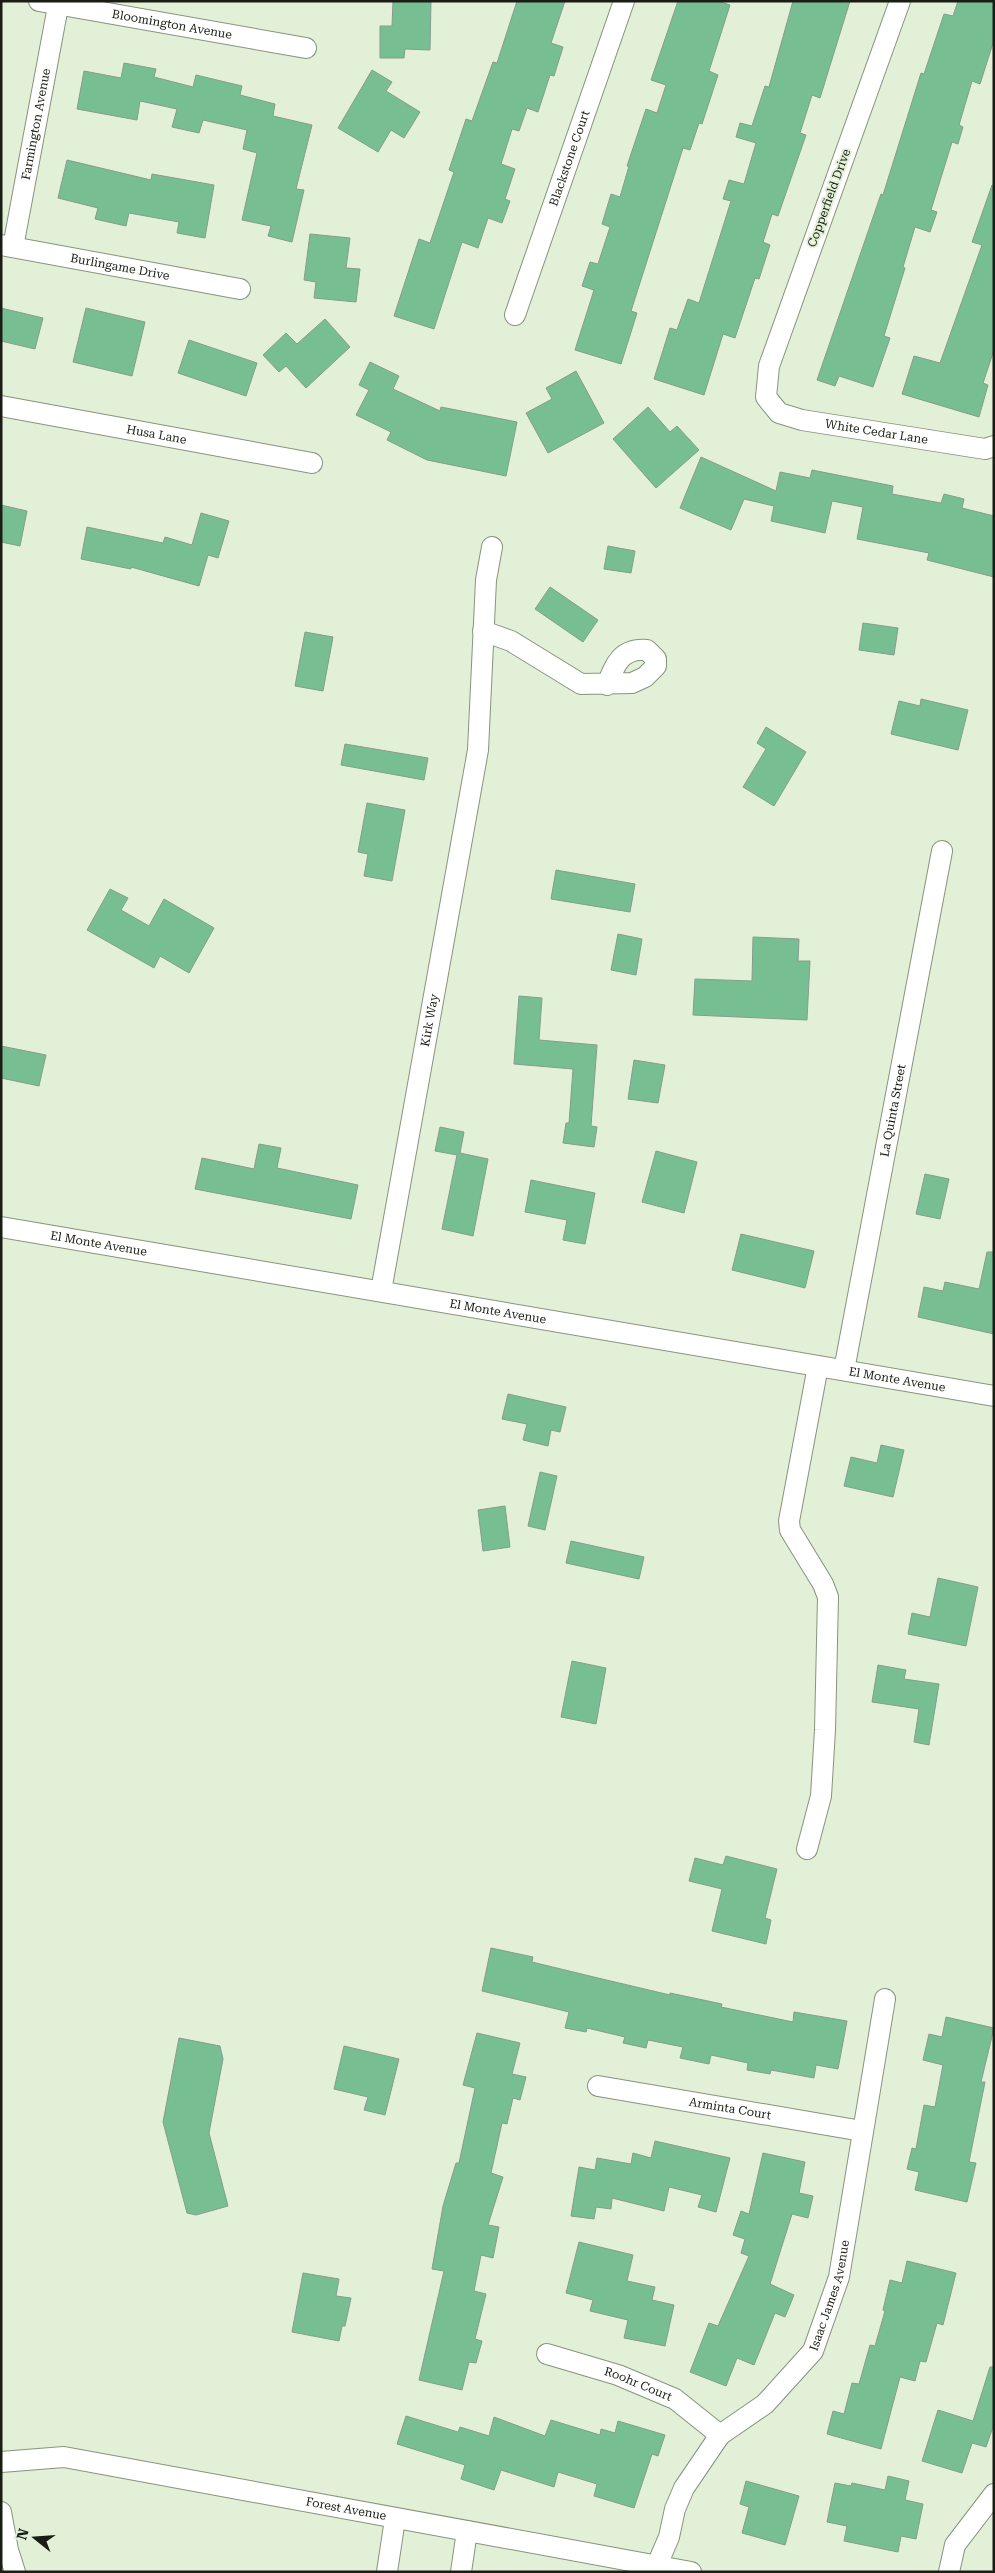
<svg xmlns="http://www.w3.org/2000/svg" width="995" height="2573" viewBox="0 0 995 2573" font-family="'Roboto Serif',serif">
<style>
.building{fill:#77bf93;stroke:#859d8d}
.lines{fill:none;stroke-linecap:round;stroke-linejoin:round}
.minor-casing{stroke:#87947d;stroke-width:22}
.minor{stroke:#fff;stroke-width:20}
.labels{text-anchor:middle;stroke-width:4;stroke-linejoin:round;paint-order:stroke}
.street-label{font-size:12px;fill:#191d14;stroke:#e2f0d7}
</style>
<rect width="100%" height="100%" fill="#e2f0d7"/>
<g class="building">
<path d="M393,1H431L430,50L405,49L404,58H380V26H392Z"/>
<path d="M517,1H565L551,43L563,47L554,76L550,75L538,112L527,108L519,131L512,129L501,164L515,169L505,199L510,201L502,223L488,218L478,248L462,242L434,329L394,316L419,239L430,243L454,172L449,170L466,119L472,121L493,62L497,63Z"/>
<path d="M678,1H718L730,5L709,71L718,75L702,124L699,123L690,150L683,148L631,311L637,313L621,364L575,350L594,290L582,286L590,262L598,264L610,227L602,224L611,194L620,197L629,166H627L646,109L657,113L666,85L651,80Z"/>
<path d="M793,1H850L820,98L812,95L800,133L806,135L778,216L772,214L763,242L770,245L759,279L755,278L735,338L723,334L704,395L654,379L670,328L677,330L688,299L699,303L731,201L723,199L729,180L744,184L756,143L736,137L740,123L752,126L765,86L769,87Z"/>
<path d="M958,1H994V40L980,84L972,81L959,125L963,127L958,144L952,142L931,210L937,212L930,232L915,227L903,267L905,268L884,336L890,338L873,387L839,376L835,386L817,380L881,194L883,195L921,73L924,74L944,14L953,16Z"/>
<path d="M124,63L156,69L154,77L193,87L196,75L242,86L240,95L275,104L273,116L312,125L296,189L304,190L292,242L268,236L271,226L242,220L257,153L243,149L247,130L203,120L199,133L172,127L177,109L140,101L137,120L77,109L84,71L121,78Z"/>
<path d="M372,70L392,82L386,91L420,112L404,138L391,130L378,152L338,128Z"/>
<path d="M67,160L151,180L152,174L214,185L205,238L177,233L179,222L129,213L126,226L95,219L98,208L58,198Z"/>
<path d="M992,185L994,186V350L983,383L988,385L979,417L902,394L914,356L940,363L982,245L972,242Z"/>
<path d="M310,234L350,238L346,268L360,269L356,302L314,298L316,282L304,280Z"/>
<path d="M1,308L43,318L35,349L1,341Z"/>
<path d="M86,308L145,322L132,376L73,362Z"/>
<path d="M325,319L350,347L306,388L286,366L279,372L263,355L286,333L297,344Z"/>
<path d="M189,340L257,363L246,396L178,373Z"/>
<path d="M370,362L399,376L393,389L440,411L441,407L517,422L506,476L427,460L387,440L391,432L356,415L369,390L359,385Z"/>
<path d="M576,371L604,423L548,453L526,413L552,399L546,388Z"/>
<path d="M648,407L670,432L677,426L699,450L656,488L613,439Z"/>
<path d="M701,457L776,491L780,472L810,478L812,470L893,486L892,494L941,503L944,494L964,499L962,508L994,516V577L927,560L929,553L857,539L863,507L832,501L825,533L771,521L774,506L744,499L731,530L680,508Z"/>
<path d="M1,505L27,511L20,546L1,542Z"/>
<path d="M201,513L229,521L218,558L208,555L199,586L131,567V569L81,559L87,527L163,543L165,537L192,545Z"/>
<path d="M608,546L635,551L631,573L604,569Z"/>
<path d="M550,587L598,620L583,642L535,609Z"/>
<path d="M863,623L898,628L894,655L859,650Z"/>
<path d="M305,632L333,637L323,691L295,686Z"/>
<path d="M921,699L968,710L958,750L891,734L899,701L920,706Z"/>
<path d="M766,727L806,752L774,806L743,787L766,749L757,743Z"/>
<path d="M345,744L428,758L424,780L341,765Z"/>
<path d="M367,803L405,810L392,881L364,876L368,854L358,852Z"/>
<path d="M556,870L635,884L630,912L551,899Z"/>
<path d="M110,889L128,898L121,910L149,926L164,899L214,928L189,973L160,956L154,968L87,930Z"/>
<path d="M618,934L642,939L636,975L611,970Z"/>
<path d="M753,937L799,939L798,961H810L807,1020L693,1015L695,979L752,981Z"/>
<path d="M519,996L542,998L539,1040L597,1045L591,1126L597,1127L594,1147L563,1143L566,1123H569L573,1069L514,1064Z"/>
<path d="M1,1046L46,1055L39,1086L1,1078Z"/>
<path d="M634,1060L665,1065L658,1103L628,1099Z"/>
<path d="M440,1127L464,1132L460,1153L488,1159L473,1236L442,1229L457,1155L435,1151Z"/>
<path d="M259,1144L281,1148L277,1168L358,1185L351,1219L195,1189L202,1158L254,1169Z"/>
<path d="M656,1151L697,1162L684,1213L642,1202Z"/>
<path d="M925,1174L949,1179L940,1219L916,1214Z"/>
<path d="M531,1180L595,1193L585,1244L563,1240L567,1220L525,1212Z"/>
<path d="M741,1234L814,1251L805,1288L732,1270Z"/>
<path d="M987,1252H994V1334L918,1317L924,1287L943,1291L945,1282L979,1289Z"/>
<path d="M508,1394L566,1407L560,1432L551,1430L548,1446L523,1440L527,1424L502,1419Z"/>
<path d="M881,1445L904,1450L893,1497L844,1486L851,1457L877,1463Z"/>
<path d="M540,1472L557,1476L545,1530L528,1526Z"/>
<path d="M505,1506L510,1547L483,1551L478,1510Z"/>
<path d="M571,1541L644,1557L639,1579L566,1563Z"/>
<path d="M938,1578L978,1587L966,1646L908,1634L912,1613L930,1617Z"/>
<path d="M572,1661L606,1668L596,1724L561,1717Z"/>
<path d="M878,1665L906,1670L904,1679L939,1684L929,1745L914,1742L919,1709L872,1702Z"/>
<path d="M726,1856L777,1869L765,1918L771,1920L766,1944L712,1931L722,1889L689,1881L695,1858L723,1865Z"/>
<path d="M491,1948L533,1957L532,1962L598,1978L670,1995V1993L722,2004L721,2007L793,2022L794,2012L847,2021L838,2069L816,2065L814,2078L771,2070L770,2074L747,2070L748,2063L711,2055L709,2064L680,2058L683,2047L648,2040L646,2048L623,2043L625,2037L587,2028L586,2032L565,2028L569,2012L482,1991Z"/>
<path d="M946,2017L994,2028L981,2082H985L969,2162L976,2163L967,2202L915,2190L919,2172L907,2169L912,2148L916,2149L924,2105L935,2107L943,2065L923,2060L929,2034L942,2037Z"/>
<path d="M477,2033L520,2043L512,2074L526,2077L520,2100L513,2098L507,2124L502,2123L491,2173L503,2177L488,2225L499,2227L493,2258L481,2255L474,2291L486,2294L475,2339L482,2341L476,2363L469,2362L462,2390L419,2380L444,2271L432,2269L443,2206L456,2163H459L475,2088L463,2085Z"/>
<path d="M179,2038L220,2046L223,2059L209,2133L228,2206L196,2215L187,2213L163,2122Z"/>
<path d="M344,2046L399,2059L385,2115L364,2110L368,2097L334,2089Z"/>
<path d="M655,2141L730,2158L716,2212L698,2207L702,2195L669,2187L664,2211L612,2198L611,2209L596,2207L594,2219L571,2216L579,2167L595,2170L597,2158L631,2164L633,2153L651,2158Z"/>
<path d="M763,2153L805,2162L799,2193L813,2196L808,2218L792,2214L770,2284L794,2295L785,2317L775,2313L754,2365L737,2358L726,2386L690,2372L709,2323L718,2326L749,2256L741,2253L745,2239L733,2235L741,2211L749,2214Z"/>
<path d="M579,2242L633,2255L627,2281L655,2287L652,2300L674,2305L665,2346L624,2338L628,2320L590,2311L593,2300L566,2293Z"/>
<path d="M907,2261L956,2273L943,2325L937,2323L926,2362L920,2361L915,2381L900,2377L881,2449L827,2434L833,2411L844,2414L852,2383L859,2384L870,2345L875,2346L885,2311L883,2310L890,2280L902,2283Z"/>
<path d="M303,2273L339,2279L336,2296L351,2298L345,2326H342L339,2341L292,2332Z"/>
<path d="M990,2367H994V2424L986,2447L972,2443L962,2473L922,2461L938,2410L973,2421Z"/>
<path d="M406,2416L458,2432L460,2427L489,2436L494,2417L545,2436L551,2420L600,2435L601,2429L615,2433L618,2421L665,2435L658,2456L652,2454L634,2508L594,2496L597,2484L558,2472L554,2487L501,2470L494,2490L461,2479L465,2465L397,2444Z"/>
<path d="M888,2476L909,2481L905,2500L923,2504L916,2539L901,2536L898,2552L844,2541L847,2526L827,2522L835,2483L851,2486L852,2483L885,2490Z"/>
<path d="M746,2481L799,2496L785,2545L742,2533L749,2507L740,2504Z"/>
</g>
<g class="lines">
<g class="minor-casing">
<g id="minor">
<path id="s1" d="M39,1L306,48"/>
<path id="s2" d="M900,1L769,366L766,397L779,413L802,420L985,449L994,446"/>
<path id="s3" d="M1,245L240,289"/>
<path id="s4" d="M13,247L59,1"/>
<path id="s5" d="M515,315L624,1"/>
<path id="s6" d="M1,406L312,463"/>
<path d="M483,631L511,641L581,684L632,683L645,677L656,666V659L647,650C621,648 615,664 607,685"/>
<path id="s7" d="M1,1227L994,1396"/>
<path id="s8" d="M381,1291L478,750L486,580L492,547"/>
<path id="s9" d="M844,1370L942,851"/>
<path d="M807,1849L821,1796L825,1730L828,1597L823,1584L790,1530L789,1521L818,1366"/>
<path id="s10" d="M598,2086L862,2131"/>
<path id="s11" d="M547,2354L618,2375L675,2399L720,2435"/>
<path id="s12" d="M1,2462L64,2457L691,2572"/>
<path d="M1,2512L8,2550L15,2572"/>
<path d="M387,2572L395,2519"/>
<path d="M461,2572L467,2531"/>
<path id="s13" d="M654,2572L669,2537L675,2509L684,2488L720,2435L765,2404L813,2351L839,2277L885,1999"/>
<path d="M949,2572L955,2545L994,2494"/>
</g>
</g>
<use href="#minor" class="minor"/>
</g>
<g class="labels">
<g class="street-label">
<text dy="4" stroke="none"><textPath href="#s1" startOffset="135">Bloomington Avenue</textPath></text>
<text dy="4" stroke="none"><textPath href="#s4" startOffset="125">Farmington Avenue</textPath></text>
<text dy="4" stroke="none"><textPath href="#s5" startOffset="166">Blackstone Court</textPath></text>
<text transform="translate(829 198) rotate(-70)" y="4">Copperfield Drive</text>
<text dy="4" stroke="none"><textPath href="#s3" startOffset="121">Burlingame Drive</textPath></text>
<text dy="4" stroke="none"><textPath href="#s2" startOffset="539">White Cedar Lane</textPath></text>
<text dy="4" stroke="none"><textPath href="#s6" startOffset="158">Husa Lane</textPath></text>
<text dy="4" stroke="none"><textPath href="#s8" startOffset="275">Kirk Way</textPath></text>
<text dy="4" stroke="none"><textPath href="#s9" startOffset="264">La Quinta Street</textPath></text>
<text dy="4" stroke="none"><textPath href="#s7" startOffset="99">El Monte Avenue</textPath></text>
<text dy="4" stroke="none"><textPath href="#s7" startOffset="504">El Monte Avenue</textPath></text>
<text dy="4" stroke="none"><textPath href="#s7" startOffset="909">El Monte Avenue</textPath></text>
<text dy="4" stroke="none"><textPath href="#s10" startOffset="134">Arminta Court</textPath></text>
<text dy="4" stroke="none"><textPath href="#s13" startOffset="338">Isaac James Avenue</textPath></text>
<text dy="4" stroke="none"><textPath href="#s11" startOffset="96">Roohr Court</textPath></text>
<text dy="4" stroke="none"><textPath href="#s12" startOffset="350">Forest Avenue</textPath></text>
</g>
</g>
<rect width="995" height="2573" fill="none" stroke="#191d14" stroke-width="5"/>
<g transform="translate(35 2538) rotate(287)" stroke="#e2f0d7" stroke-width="4" paint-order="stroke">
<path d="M0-4L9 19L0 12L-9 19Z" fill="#191d14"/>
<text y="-8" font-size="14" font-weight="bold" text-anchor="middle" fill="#191d14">N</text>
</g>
</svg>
